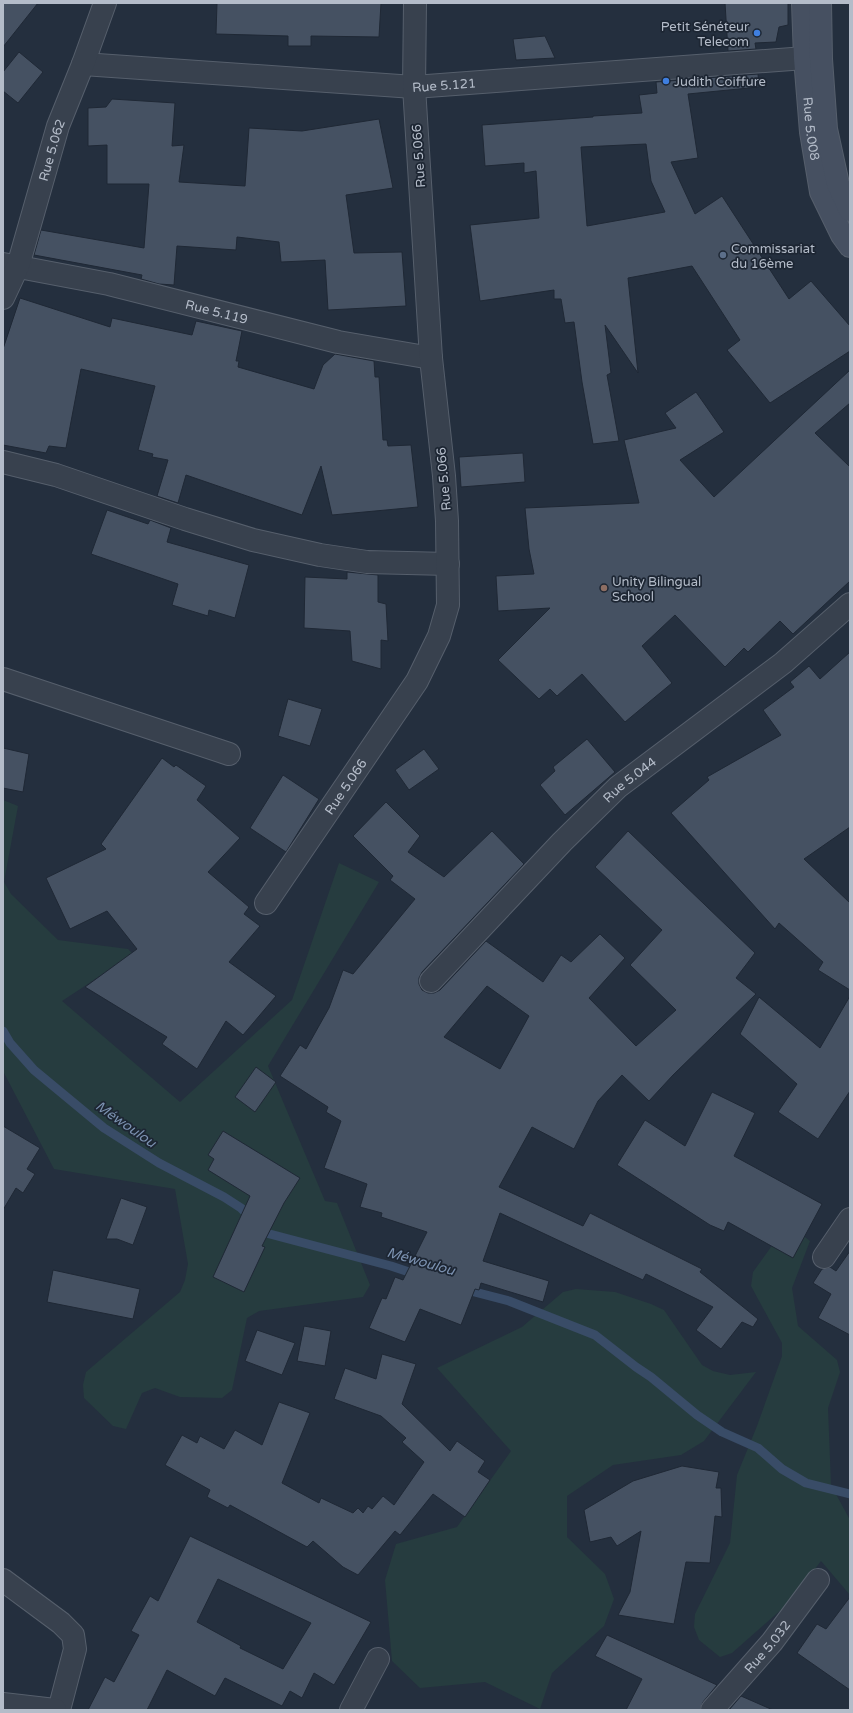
<svg xmlns="http://www.w3.org/2000/svg" width="853" height="1713" viewBox="0 0 853 1713" font-family="'Varela Round',sans-serif">
<style>
.green{fill:#263c3f}
.lines{fill:none;stroke-linecap:round;stroke-linejoin:round}
.stream{stroke:#394c67;stroke-width:9}
.building{fill:#455162;stroke:#1f2835;fill-rule:evenodd}
.street-casing{stroke:#565f6c;stroke-width:24}
.secondary-casing{stroke:#565f6c;stroke-width:24}
.street{stroke:#38414e;stroke-width:22}
.secondary{stroke:#465061;stroke-width:22}
.shop-dot{fill:#3f7fe0;stroke:#1d2633;stroke-width:1.5}
.service-dot{fill:#5c6f8a;stroke:#1d2633;stroke-width:1.5}
.education-dot{fill:#8d6e63;stroke:#1d2633;stroke-width:1.5}
.labels{text-anchor:middle;stroke-width:3.5;stroke-linejoin:round;paint-order:stroke}
.poi-label{font-size:13px;fill:#b4bcc9;stroke:#1d2633;text-anchor:start}
.street-label{font-size:13px;fill:#b4bcc9;stroke:#1d2633}
.water-label{font-size:14px;font-style:italic;fill:#7c92b1;stroke:#1d2633}
</style>
<rect width="100%" height="100%" fill="#242f3e"/>
<g class="green">
<path d="M3,800L18,806L4,882L11,894L58,940L128,949L137,958L106,972L62,1001L180,1102L292,1000L339,863L379,882L268,1066L325,1201L337,1203L370,1285L363,1297L259,1311L247,1318L232,1390L222,1398L180,1397L155,1388L142,1393L126,1429L113,1426L84,1398L83,1385L86,1372L180,1292L185,1280L188,1264L175,1189L54,1169L3,1071Z"/>
<path d="M800,1233L810,1241L792,1288L798,1326L837,1360L840,1372L828,1408L831,1485L850,1520V1595L821,1561L790,1602L732,1653L720,1657L699,1640L694,1627L695,1614L730,1543L737,1475L757,1426L782,1356V1343L751,1286L753,1272L776,1240Z"/>
<path d="M576,1289L615,1292L651,1304L664,1310L702,1365L713,1371L730,1375L756,1372L704,1441L681,1455L613,1465L567,1496V1537L605,1574L614,1599L604,1626L552,1673L540,1709L485,1682L420,1688L392,1661L385,1580L396,1544L457,1527L511,1451L437,1368L522,1327L563,1292Z"/>
</g>
<g class="lines">
<g class="stream">
<path d="M3,1031L10,1043L34,1070L104,1128L159,1163L224,1197L241,1208L266,1233L391,1266L418,1275"/>
<path d="M463,1289L509,1301L595,1335L636,1367L651,1377L697,1415L722,1432L758,1448L782,1469L806,1483L850,1494"/>
</g>
</g>
<g class="building">
<path d="M3,3H38L3,47Z"/>
<path d="M217,3H381L379,37L311,36V46H288V36L216,34Z"/>
<path d="M725,3H788V25L779,27L776,42L755,43L756,49L728,51Z"/>
<path d="M545,36L555,58L516,60L513,39Z"/>
<path d="M19,52L43,72L18,103L3,91V72Z"/>
<path d="M758,74L759,87L688,94L698,158L671,162L695,214L722,196L789,299L811,281L850,326V351L770,403L727,350L740,340L692,266L628,278L638,373L605,325L611,373L607,375L619,441L593,444L582,382L574,322L565,323L561,299H554V290L480,301L470,225L539,218L536,171L524,173V163L485,166L482,125L593,117V116L642,113L639,95L657,93L656,82ZM646,144L651,181L665,212L587,226L581,147Z"/>
<path d="M112,99L175,103L172,146L184,145L179,182L245,186L249,128L302,131L379,119L393,188L346,195L354,253L402,252L406,306L328,310L325,260L281,262L279,242L237,237L236,250L177,246L174,285L159,284L141,279L142,275L34,255L41,230L144,248L149,184H107V145L88,146V108L106,107Z"/>
<path d="M20,298L110,327L112,318L192,335L196,321L242,331L236,361H239L238,367L314,389L323,365L335,354L374,361L375,377H379L383,440H387L388,446L411,445L418,507L332,515L321,466L302,515L186,475L178,503L157,496L168,460L152,457L153,454L138,450L155,386L81,369L66,448L49,446L46,453L3,445V349Z"/>
<path d="M850,370V403L815,433L850,467V581L793,634L780,621L748,652L744,648L725,667L675,615L642,646L672,683L625,722L582,674L557,696L550,689L539,699L498,660L550,608L498,611L496,576L534,574L529,549L525,508L639,503L624,440L676,428L665,413L696,392L724,432L680,460L714,497Z"/>
<path d="M523,453L525,482L461,487L459,457Z"/>
<path d="M107,510L148,524L150,520L171,528L167,542L249,565L235,618L209,610L208,616L172,605L178,584L91,554Z"/>
<path d="M347,572L378,575V602L386,604L388,641L381,640V669L352,661L350,631L304,628L305,577L347,579Z"/>
<path d="M850,652V827L804,859L850,903V990L818,970L823,962L779,923L775,929L671,813L709,780L707,777L781,735L763,710L794,687L790,682L809,666L820,679Z"/>
<path d="M288,699L322,709L310,746L278,736Z"/>
<path d="M587,739L615,772L565,815L540,785L555,771L553,767Z"/>
<path d="M3,748L29,754L23,792L3,788Z"/>
<path d="M424,749L439,769L409,790L395,770Z"/>
<path d="M162,758L174,767L176,765L206,786L197,800L240,838L208,872L249,907L244,914L260,926L229,962L276,996L243,1035L226,1021L197,1069L162,1044L167,1037L85,987L137,949L107,911L70,929L46,878L106,849L101,844Z"/>
<path d="M283,775L319,799L286,852L250,828Z"/>
<path d="M386,802L420,836L408,852L444,877L492,831L524,864L422,972L419,978V984L422,990L428,993H434L440,990L486,941L543,982L561,955L571,962L600,934L625,958L589,998L636,1046L676,1010L630,965L662,930L595,867L628,831L755,953L736,978L756,994L673,1075L649,1101L622,1075L598,1101L574,1149L532,1127L499,1187L583,1226L590,1213L702,1269L700,1272L758,1319L753,1327L742,1322L721,1349L696,1330L713,1307L646,1274L643,1280L500,1213L483,1261L549,1281L543,1302L481,1283L479,1290L475,1289L461,1325L420,1309L405,1342L369,1328L382,1298L386,1299L395,1277L403,1280L427,1232L381,1217L382,1213L360,1207L367,1184L324,1168L341,1121L326,1112L328,1107L280,1076L300,1045L306,1049L329,1008L343,970L353,974L415,899L390,880L393,876L353,836ZM487,986L529,1016L500,1069L444,1037Z"/>
<path d="M850,996V1091L818,1139L778,1112L797,1084L740,1034L759,997L820,1048Z"/>
<path d="M256,1067L276,1082L255,1112L235,1097Z"/>
<path d="M712,1092L755,1113L734,1156L822,1204L793,1258L728,1222L724,1231L710,1225L617,1165L645,1120L685,1146Z"/>
<path d="M3,1126L40,1148L27,1169L35,1174L23,1193L16,1188L3,1210Z"/>
<path d="M223,1131L300,1178L284,1203L262,1246L265,1247L244,1292L213,1277L250,1196L208,1170L214,1159L208,1155Z"/>
<path d="M121,1198L147,1207L133,1245L117,1239H106Z"/>
<path d="M850,1251V1335L818,1318L831,1294L813,1283L822,1269L830,1267L836,1271Z"/>
<path d="M53,1270L140,1289L133,1319L47,1302Z"/>
<path d="M304,1326L331,1331L325,1366L297,1361Z"/>
<path d="M257,1330L295,1343L282,1375L245,1361Z"/>
<path d="M382,1354L416,1364L402,1404L450,1451L457,1441L485,1461L478,1472L490,1480L465,1517L433,1494L400,1535L395,1531L358,1575L343,1567L313,1541L307,1547L230,1505L228,1508L207,1497L210,1490L165,1465L182,1435L197,1443L200,1436L224,1449L235,1430L262,1445L279,1402L310,1413L282,1483L319,1503L321,1498L353,1513L358,1508L363,1513L368,1506L372,1509L383,1496L394,1505L424,1462L402,1442L406,1438L381,1416L334,1399L345,1368L376,1379Z"/>
<path d="M682,1466L719,1472L716,1488H721L722,1517L715,1516L710,1563L686,1562L674,1624L618,1615L630,1592L641,1531L617,1546L611,1537L590,1542L584,1510L633,1481Z"/>
<path d="M190,1536L371,1622L334,1685L314,1673L302,1698L290,1691L282,1706L225,1678L215,1696L167,1670L147,1710H88L105,1677L114,1682L139,1635L131,1631L150,1596L158,1601ZM218,1579L311,1623L283,1669L240,1648L241,1646L197,1622Z"/>
<path d="M850,1597V1690L797,1653L817,1624L826,1629Z"/>
<path d="M607,1635L717,1685L703,1702L700,1710H626L642,1679L595,1656Z"/>
<path d="M741,1696L773,1710H729Z"/>
</g>
<g class="lines">
<g class="street-casing">
<g id="street">
<path id="s1" d="M83,64L414,87L805,58"/>
<path id="s2" d="M3,264L109,284L338,342L431,358"/>
<path id="s3" d="M3,298L18,266L58,126L83,64L105,3"/>
<path d="M3,462L56,475L185,519L253,540L320,555L367,562L448,564"/>
<path d="M3,679L229,754"/>
<path id="s4" d="M266,903L417,681L439,636L448,605L447,521L444,476L431,358L414,87L415,3"/>
<path id="s5" d="M431,981L562,842L618,787L783,663L850,604"/>
<path d="M824,1257L850,1219"/>
<path d="M3,1580L61,1623L73,1635L75,1649L59,1710"/>
<path d="M3,1704L55,1710"/>
<path d="M351,1710L378,1659"/>
<path id="s6" d="M712,1710L772,1642L818,1580"/>
</g>
</g>
<g class="secondary-casing">
<g id="secondary">
<path id="s7" d="M803,3L805,58L811,132L821,192L842,235L850,246"/>
<path d="M820,3L821,59L826,129L838,184L850,210"/>
</g>
</g>
<use href="#street" class="street"/>
<use href="#secondary" class="secondary"/>
</g>
<g class="shop-dot">
<circle cx="757" cy="33" r="4"/>
<circle cx="666" cy="81" r="4"/>
</g>
<circle class="service-dot" cx="723" cy="255" r="4"/>
<circle class="education-dot" cx="604" cy="588" r="4"/>
<g class="labels">
<g class="poi-label">
<text x="749" y="31" text-anchor="end">Petit Sénéteur<tspan x="749" dy="15">Telecom</tspan></text>
<text x="674" y="86">Judith Coiffure</text>
<text x="731" y="253">Commissariat<tspan x="731" dy="15">du 16ème</tspan></text>
<text x="612" y="586">Unity Bilingual<tspan x="612" dy="15">School</tspan></text>
</g>
<g class="street-label">
<text dy="5" stroke="none"><textPath href="#s1" startOffset="362">Rue 5.121</textPath></text>
<text dy="5" stroke="none"><textPath href="#s7" startOffset="126">Rue 5.008</textPath></text>
<text dy="5" stroke="none"><textPath href="#s3" startOffset="156">Rue 5.062</textPath></text>
<text transform="translate(418 156) rotate(-94)" y="5">Rue 5.066</text>
<text dy="5" stroke="none"><textPath href="#s2" startOffset="219">Rue 5.119</textPath></text>
<text transform="translate(443 479) rotate(-95)" y="5">Rue 5.066</text>
<text dy="5" stroke="none"><textPath href="#s5" startOffset="283">Rue 5.044</textPath></text>
<text dy="5" stroke="none"><textPath href="#s4" startOffset="141">Rue 5.066</textPath></text>
<text dy="5" stroke="none"><textPath href="#s6" startOffset="84">Rue 5.032</textPath></text>
</g>
<g class="water-label">
<text transform="translate(126 1124) rotate(35)" y="5">Méwoulou</text>
<text transform="translate(421 1261) rotate(16)" y="5">Méwoulou</text>
</g>
</g>
<rect width="853" height="1713" fill="none" stroke="#b4bcc9" stroke-width="8"/>
</svg>
